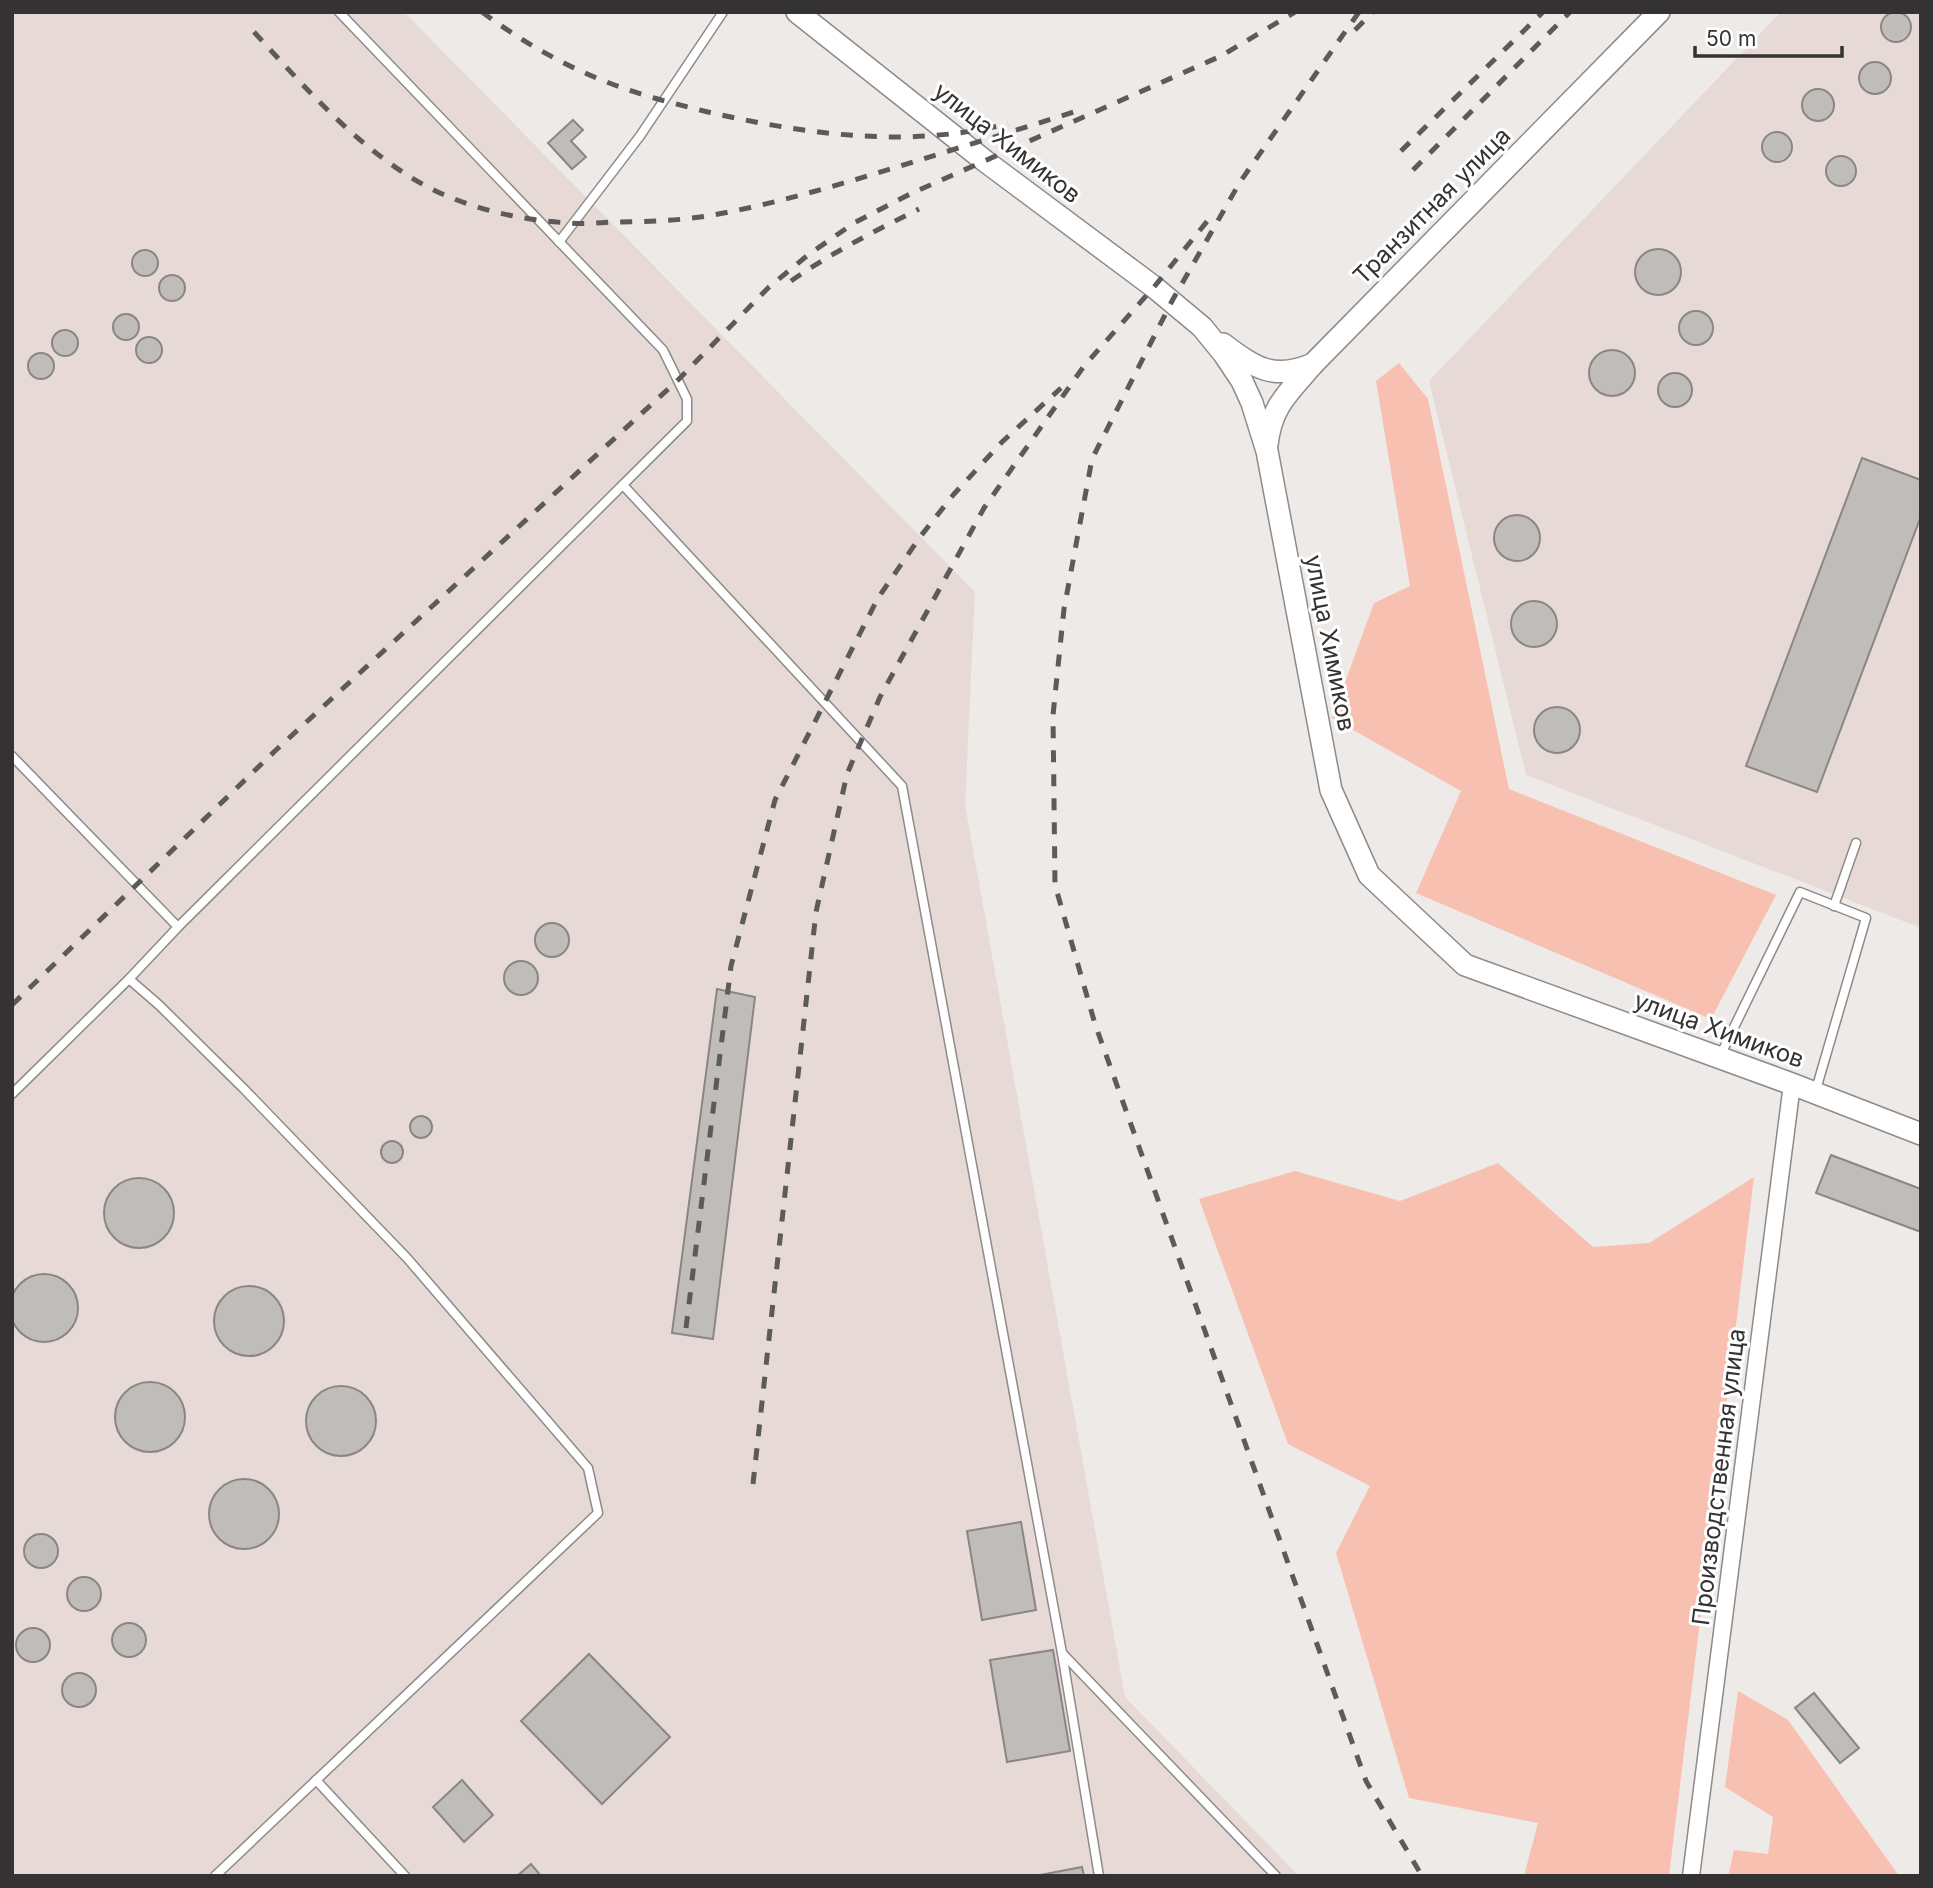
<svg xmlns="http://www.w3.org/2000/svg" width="1933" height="1888" viewBox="0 0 1933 1888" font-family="Inter,sans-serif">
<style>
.built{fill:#e7dad6}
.green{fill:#f8c0b0}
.building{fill:#c0bcba;stroke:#8a8685;stroke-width:2}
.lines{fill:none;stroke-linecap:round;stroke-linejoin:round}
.service-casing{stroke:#8e8a89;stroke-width:11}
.minor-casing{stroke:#8e8a89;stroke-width:19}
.tertiary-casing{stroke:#8e8a89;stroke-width:24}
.service{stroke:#fff;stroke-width:8}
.minor{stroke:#fff;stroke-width:16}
.tertiary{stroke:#fff;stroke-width:21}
.rail{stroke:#5c5a5a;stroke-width:5;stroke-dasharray:12 12;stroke-linecap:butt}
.labels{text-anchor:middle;stroke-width:6;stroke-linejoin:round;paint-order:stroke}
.street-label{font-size:24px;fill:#343232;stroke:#fff}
</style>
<rect width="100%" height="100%" fill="#eeeae8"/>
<g class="built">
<path d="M12,12H404L975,592L965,805L1125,1697L1299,1876H12Z"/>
<path d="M1781,12H1921V928L1526,775L1429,381Z"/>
</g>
<g class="green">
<path d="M1399,363L1428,399L1509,789L1776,895L1711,1019L1416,893L1461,791L1332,718L1374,603L1410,586L1376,381Z"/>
<path d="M1498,1163L1593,1247L1649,1243L1754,1177L1669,1876H1524L1538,1823L1409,1798L1336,1553L1370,1486L1288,1444L1199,1199L1295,1171L1400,1201Z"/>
<path d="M1738,1691L1788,1720L1899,1876H1728L1734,1850L1768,1854L1773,1817L1725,1787Z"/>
</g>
<g class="building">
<circle cx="1896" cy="27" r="15"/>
<circle cx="1875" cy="78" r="16"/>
<circle cx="1818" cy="105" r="16"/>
<path d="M573,120L583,130L571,141L586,157L572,169L548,143Z"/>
<circle cx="1777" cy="147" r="15"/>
<circle cx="1841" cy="171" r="15"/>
<circle cx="1658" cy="272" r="23"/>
<circle cx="145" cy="263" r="13"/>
<circle cx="172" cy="288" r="13"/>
<circle cx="1696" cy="328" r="17"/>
<circle cx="126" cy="327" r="13"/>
<circle cx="65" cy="343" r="13"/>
<circle cx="149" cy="350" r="13"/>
<circle cx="1612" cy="373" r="23"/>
<circle cx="41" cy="366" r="13"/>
<circle cx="1675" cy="390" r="17"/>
<path d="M1862,458L1921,480V516L1817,792L1746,766Z"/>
<circle cx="1517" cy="538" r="23"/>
<circle cx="1534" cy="624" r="23"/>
<circle cx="1557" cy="730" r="23"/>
<circle cx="552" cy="940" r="17"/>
<circle cx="521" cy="978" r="17"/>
<path d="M717,989L755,997L713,1339L672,1333Z"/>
<circle cx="421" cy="1127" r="11"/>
<circle cx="392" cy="1152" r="11"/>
<path d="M1831,1155L1921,1189V1232L1816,1193Z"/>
<circle cx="139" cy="1213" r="35"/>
<circle cx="44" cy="1308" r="34"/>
<circle cx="249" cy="1321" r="35"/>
<circle cx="150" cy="1417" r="35"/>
<circle cx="341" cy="1421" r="35"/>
<circle cx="244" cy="1514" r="35"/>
<path d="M1021,1522L1036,1610L982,1620L967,1531Z"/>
<circle cx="41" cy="1551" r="17"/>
<circle cx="84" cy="1594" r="17"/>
<circle cx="129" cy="1640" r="17"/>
<circle cx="33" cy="1645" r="17"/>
<path d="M1053,1650L1070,1751L1007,1762L990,1660Z"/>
<path d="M589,1654L670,1737L602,1804L521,1721Z"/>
<circle cx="79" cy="1690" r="17"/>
<path d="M1814,1693L1859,1748L1840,1763L1795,1708Z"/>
<path d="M462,1780L493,1815L464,1842L433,1807Z"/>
<path d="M531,1864L541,1876H517Z"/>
<path d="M1082,1867L1084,1876H1035Z"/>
</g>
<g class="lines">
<g class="service-casing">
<g id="service">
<path d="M559,242L640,136L723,12"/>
<path d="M623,485L902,786L1062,1653L1099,1876"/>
<path d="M12,756L178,927L129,979"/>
<path d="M1834,906L1856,843"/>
<path d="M178,927L687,421V399L663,350L339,12"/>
<path d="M1720,1056L1800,892L1866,918L1815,1093"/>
<path d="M12,1094L129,979L159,1005L244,1089L407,1258L588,1468L598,1513L215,1876"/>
<path d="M1062,1653L1276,1876"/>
<path d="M316,1780L405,1876"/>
</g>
</g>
<g class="minor-casing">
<path id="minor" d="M1691,1876L1792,1084"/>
</g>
<g class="tertiary-casing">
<g id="tertiary">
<path d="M797,12L985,161L1154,287L1202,327L1224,354L1242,381L1252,403L1267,451L1331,790L1369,875L1465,965L1792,1084L1921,1134"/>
<path d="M1223,344C1255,368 1274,381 1313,364"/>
<path d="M1267,445C1271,406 1289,392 1313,364L1659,12"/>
</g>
</g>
<use href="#service" class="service"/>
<use href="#minor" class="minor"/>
<use href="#tertiary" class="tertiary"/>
<g class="rail">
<path d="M482,12C521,41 566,67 612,84C643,96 676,104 708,112C787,130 869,143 950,134C969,132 989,128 1008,124"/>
<path d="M1359,12L1240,182L1172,301L1092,459L1064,609L1053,715L1055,885L1095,1024L1366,1781L1422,1876"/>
<path d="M1355,30L1373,12"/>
<path d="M254,32C301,83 346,135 404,173C452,205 513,220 570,223C584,224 598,223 612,222C644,222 676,221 707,216C777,204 845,183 913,162C968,145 1024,128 1080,110"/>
<path d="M1401,151L1543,12"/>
<path d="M1413,170L1570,12"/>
<path d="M791,281C831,253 875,231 919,209"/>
<path d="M12,1005L276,750L678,380L768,288L808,255L854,223L910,194L1221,56L1295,12"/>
<path d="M686,1328L731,966L775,800L878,598L920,537L954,494L1002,442L1061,388"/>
<path d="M753,1484L816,912L847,774L880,697L984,508L1084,366L1154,287L1213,214"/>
</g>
</g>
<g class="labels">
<g class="street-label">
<text transform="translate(1007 143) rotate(38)" y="8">улица Химиков</text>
<text transform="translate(1432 206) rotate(-45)" y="8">Транзитная улица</text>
<text transform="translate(1330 643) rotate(79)" y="8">улица Химиков</text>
<text transform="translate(1719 1030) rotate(20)" y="8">улица Химиков</text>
<text transform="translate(1719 1477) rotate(-83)" y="8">Производственная улица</text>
</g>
</g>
<rect width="1933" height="1888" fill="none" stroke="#343232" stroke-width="28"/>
<path d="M1695 46v10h147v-10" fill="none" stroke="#343232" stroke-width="3.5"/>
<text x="1706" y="46" font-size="21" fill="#343232" stroke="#ffffff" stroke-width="5" paint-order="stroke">50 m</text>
</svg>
